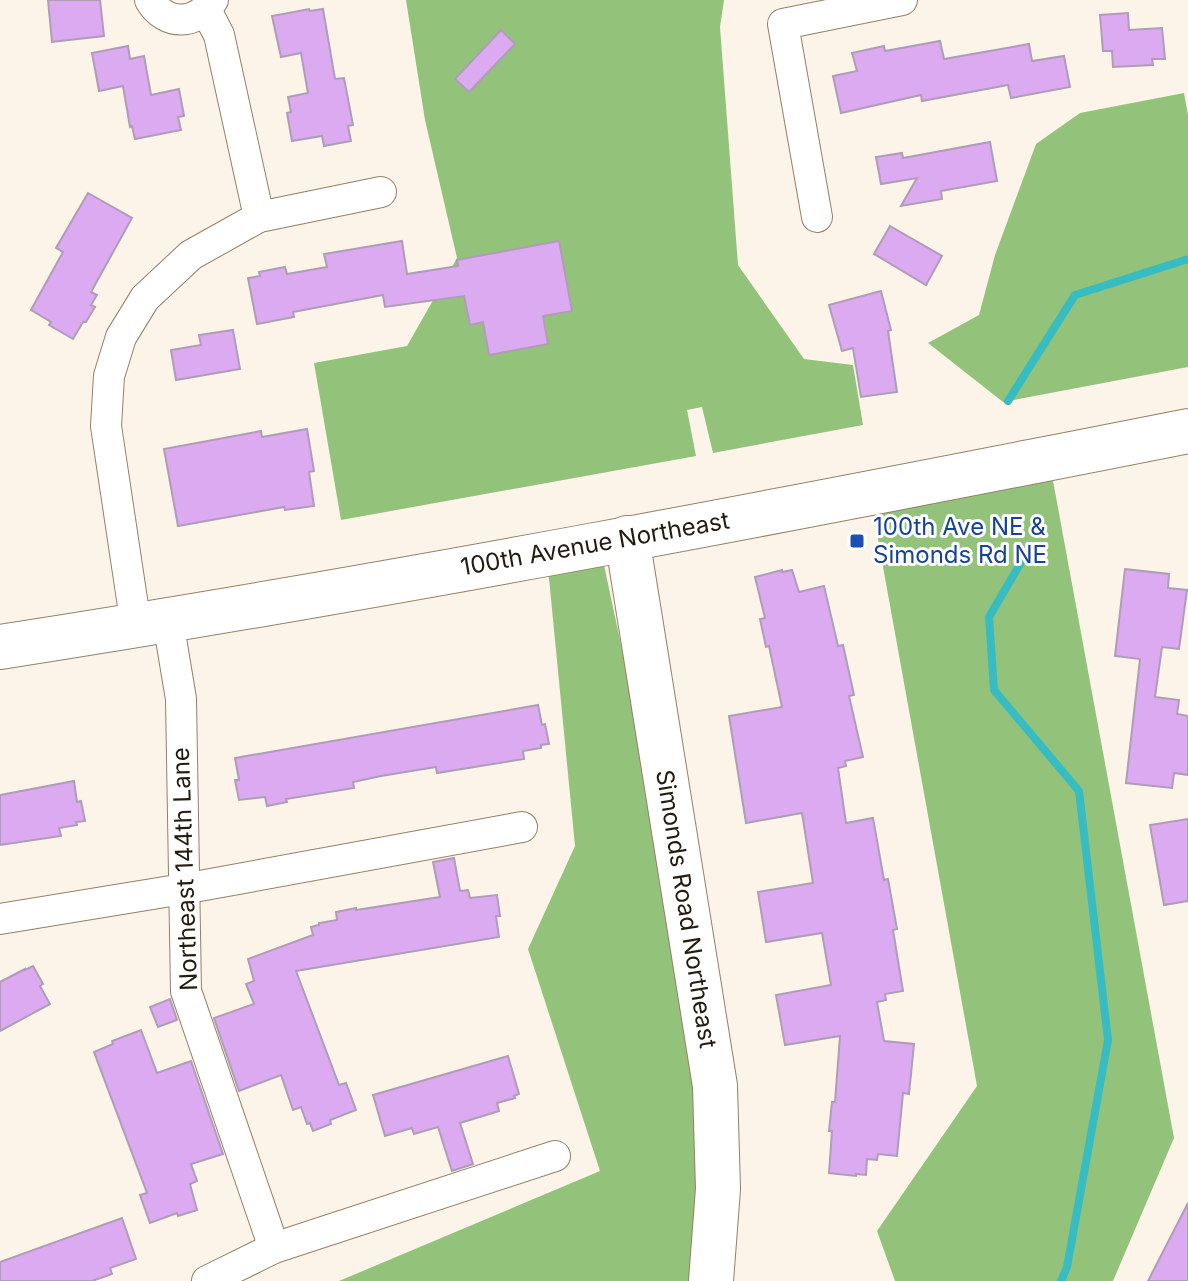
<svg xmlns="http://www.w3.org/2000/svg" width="1188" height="1281" viewBox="0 0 1188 1281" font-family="Inter,sans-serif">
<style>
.forest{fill:#93c37b}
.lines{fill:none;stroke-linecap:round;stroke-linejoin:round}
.stream{stroke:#37bdc1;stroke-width:8}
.building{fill:#dcaaf1;stroke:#af9db7;stroke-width:2}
.street-casing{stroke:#938067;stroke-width:32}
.secondary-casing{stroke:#938067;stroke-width:46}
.street{stroke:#fff;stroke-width:30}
.secondary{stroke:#fff;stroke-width:44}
.transit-dot{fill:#1a4fb4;stroke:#fff;stroke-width:3}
.labels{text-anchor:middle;stroke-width:6;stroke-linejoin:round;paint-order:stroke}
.transit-label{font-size:24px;fill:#164399;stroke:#fff;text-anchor:start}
.street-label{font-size:24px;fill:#221b11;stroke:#fff}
</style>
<rect width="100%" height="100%" fill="#fcf4e9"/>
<g class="forest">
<path d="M406,0H724L720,27L738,265L804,359L853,365L863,425L713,453L702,407L687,410L696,456L341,520L314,363L407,346L457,258L425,120Z"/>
<path d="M1184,93L1188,115V367L1003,402L928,343L979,315L995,255L1036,144L1080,113Z"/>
<path d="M1049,459L1174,1138L1113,1281H895L877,1231L977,1086L870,495Z"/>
<path d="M604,565L715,1086L711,1281H339L600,1171L528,949L575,846L548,568Z"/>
</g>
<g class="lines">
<g class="stream">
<path d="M1008,401L1075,295L1188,259"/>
<path d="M1026,554L989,617L994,690L1079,791L1108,1040L1067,1267L1061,1281"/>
</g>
</g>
<g class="building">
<path d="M48,0H100L104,36L52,42Z"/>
<path d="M309,9L310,11L323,9L335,79L344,78L353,125L348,126L351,141L324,146L322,136L292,141L287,113L291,112L288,97L308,93L301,53L281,57L272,16Z"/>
<path d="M1128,13L1129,30L1162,28L1165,59H1152L1153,65L1113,67L1112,51H1103L1100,15Z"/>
<path d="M501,30L515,44L469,92L455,79Z"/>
<path d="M940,41L944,59L1029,44L1032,61L1064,56L1070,87L1011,98L1008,85L922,101L921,95L841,113L833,76L857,71L852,53L884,46L885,51Z"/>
<path d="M128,46L130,59L144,56L151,95L179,89L184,116L178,117L181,130L135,139L132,126L130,127L123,86L99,91L92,53Z"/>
<path d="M990,142L997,181L941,191L942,199L901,206L917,178L881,184L876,157L902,153L903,158Z"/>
<path d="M88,193L132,218L91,292L97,295L91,305L95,307L86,322H83L73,339L49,325L51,322L31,310L63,252L56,248Z"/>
<path d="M890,226L942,256L926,285L874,254Z"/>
<path d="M402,241L407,274L458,266L457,260L559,241L572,311L543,316L548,344L489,355L483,322L470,325L464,296L385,307L383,295L293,312L294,317L257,324L248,278L260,276L259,272L285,267L287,274L327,267L324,254Z"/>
<path d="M881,291L891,330L888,331L897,392L861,397L853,348L842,351L829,305Z"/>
<path d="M233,330L240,369L176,380L171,350L201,345L199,335Z"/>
<path d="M307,429L314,471L309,472L314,506L285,510L284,507L178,526L164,449L261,431L262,437Z"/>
<path d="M1125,569L1169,574L1168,588L1187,590L1179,649L1162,647L1155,697L1179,700L1177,714L1188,716V775L1174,773L1172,788L1126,783L1140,659L1115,656Z"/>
<path d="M782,570V572L792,570L799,592L824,586L838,646L843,645L854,695L849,696L863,757L845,761L846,766L838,768L846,823L873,818L884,880L888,879L897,929L893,930L903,991L885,994L886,1000L877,1002L884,1041L914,1044L909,1094L903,1093L897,1156L878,1154L877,1160L867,1159L866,1175L856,1174V1176L829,1173L832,1131H829L832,1102H835L840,1036L785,1045L776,995L831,985L822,933L766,942L758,892L813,883L802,813L746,823L729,716L782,707L769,646L766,647L760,619L765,618L755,577Z"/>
<path d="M538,705L542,725L545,724L549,744L541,745V748L523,751L524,759L437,773L436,767L381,776L353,782L354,788L286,799L287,802L267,806L265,797L239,800L235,780H239L235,758Z"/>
<path d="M74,781L77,802L81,801L85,821L76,822L77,825L59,828L61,836L0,845V795Z"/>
<path d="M1188,819V901L1164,905L1150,825Z"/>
<path d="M454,858L460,891L468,890L470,898L497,895L500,916H496L499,937L296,971L339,1085L346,1083L356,1110L330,1120L331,1124L313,1131L310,1123L307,1124L301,1107L293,1110L281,1075L239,1091L214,1018L254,1004L246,984L254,981L248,959L313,935L311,927L319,925V923L337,920L336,912L356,908V910L440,897L433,862Z"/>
<path d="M33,966L43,984L40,986L50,1004L0,1031V982L25,969V970Z"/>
<path d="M170,999L177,1020L158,1027L150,1007Z"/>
<path d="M141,1030L157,1073L191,1061L223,1154L191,1164L197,1181L190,1184L197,1210L178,1216L177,1213L150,1223L140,1195L147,1193L94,1052L113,1044L112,1041Z"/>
<path d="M508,1056L519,1094L514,1096L515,1098L497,1103L499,1111L460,1123L473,1164L452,1171L438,1127L414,1134L412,1128L385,1136L373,1095Z"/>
<path d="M1188,1203V1281H1148Z"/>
<path d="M122,1218L136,1259L110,1268L112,1274L92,1281H0V1262Z"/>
</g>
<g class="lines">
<g class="street-casing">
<g id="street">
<path d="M150,0C166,27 197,25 213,0"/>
<path d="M206,10L219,35L259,217"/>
<path d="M817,217L783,24L902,0"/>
<path d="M168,621L181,699L186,991L274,1248"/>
<path d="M136,626L106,426L109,376L121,337L145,298L191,255L259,217L381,192"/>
<path d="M0,919L183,889L522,827"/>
<path d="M207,1281L274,1248L555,1156"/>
</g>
</g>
<g class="secondary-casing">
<g id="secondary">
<path d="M627,538L715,1086L718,1189L711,1281"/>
<path d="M0,647C398,585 793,509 1188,431"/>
</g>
</g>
<use href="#street" class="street"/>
<use href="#secondary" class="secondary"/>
</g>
<rect class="transit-dot" x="849" y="533" width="16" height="16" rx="4"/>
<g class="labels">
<g class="transit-label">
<text x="873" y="535">100th Ave NE &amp;<tspan x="873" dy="28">Simonds Rd NE</tspan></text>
</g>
<g class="street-label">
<text transform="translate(595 544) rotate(-10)" y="8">100th Avenue Northeast</text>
<text transform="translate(185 869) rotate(-92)" y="8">Northeast 144th Lane</text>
<text transform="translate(686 909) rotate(81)" y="8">Simonds Road Northeast</text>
</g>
</g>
</svg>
